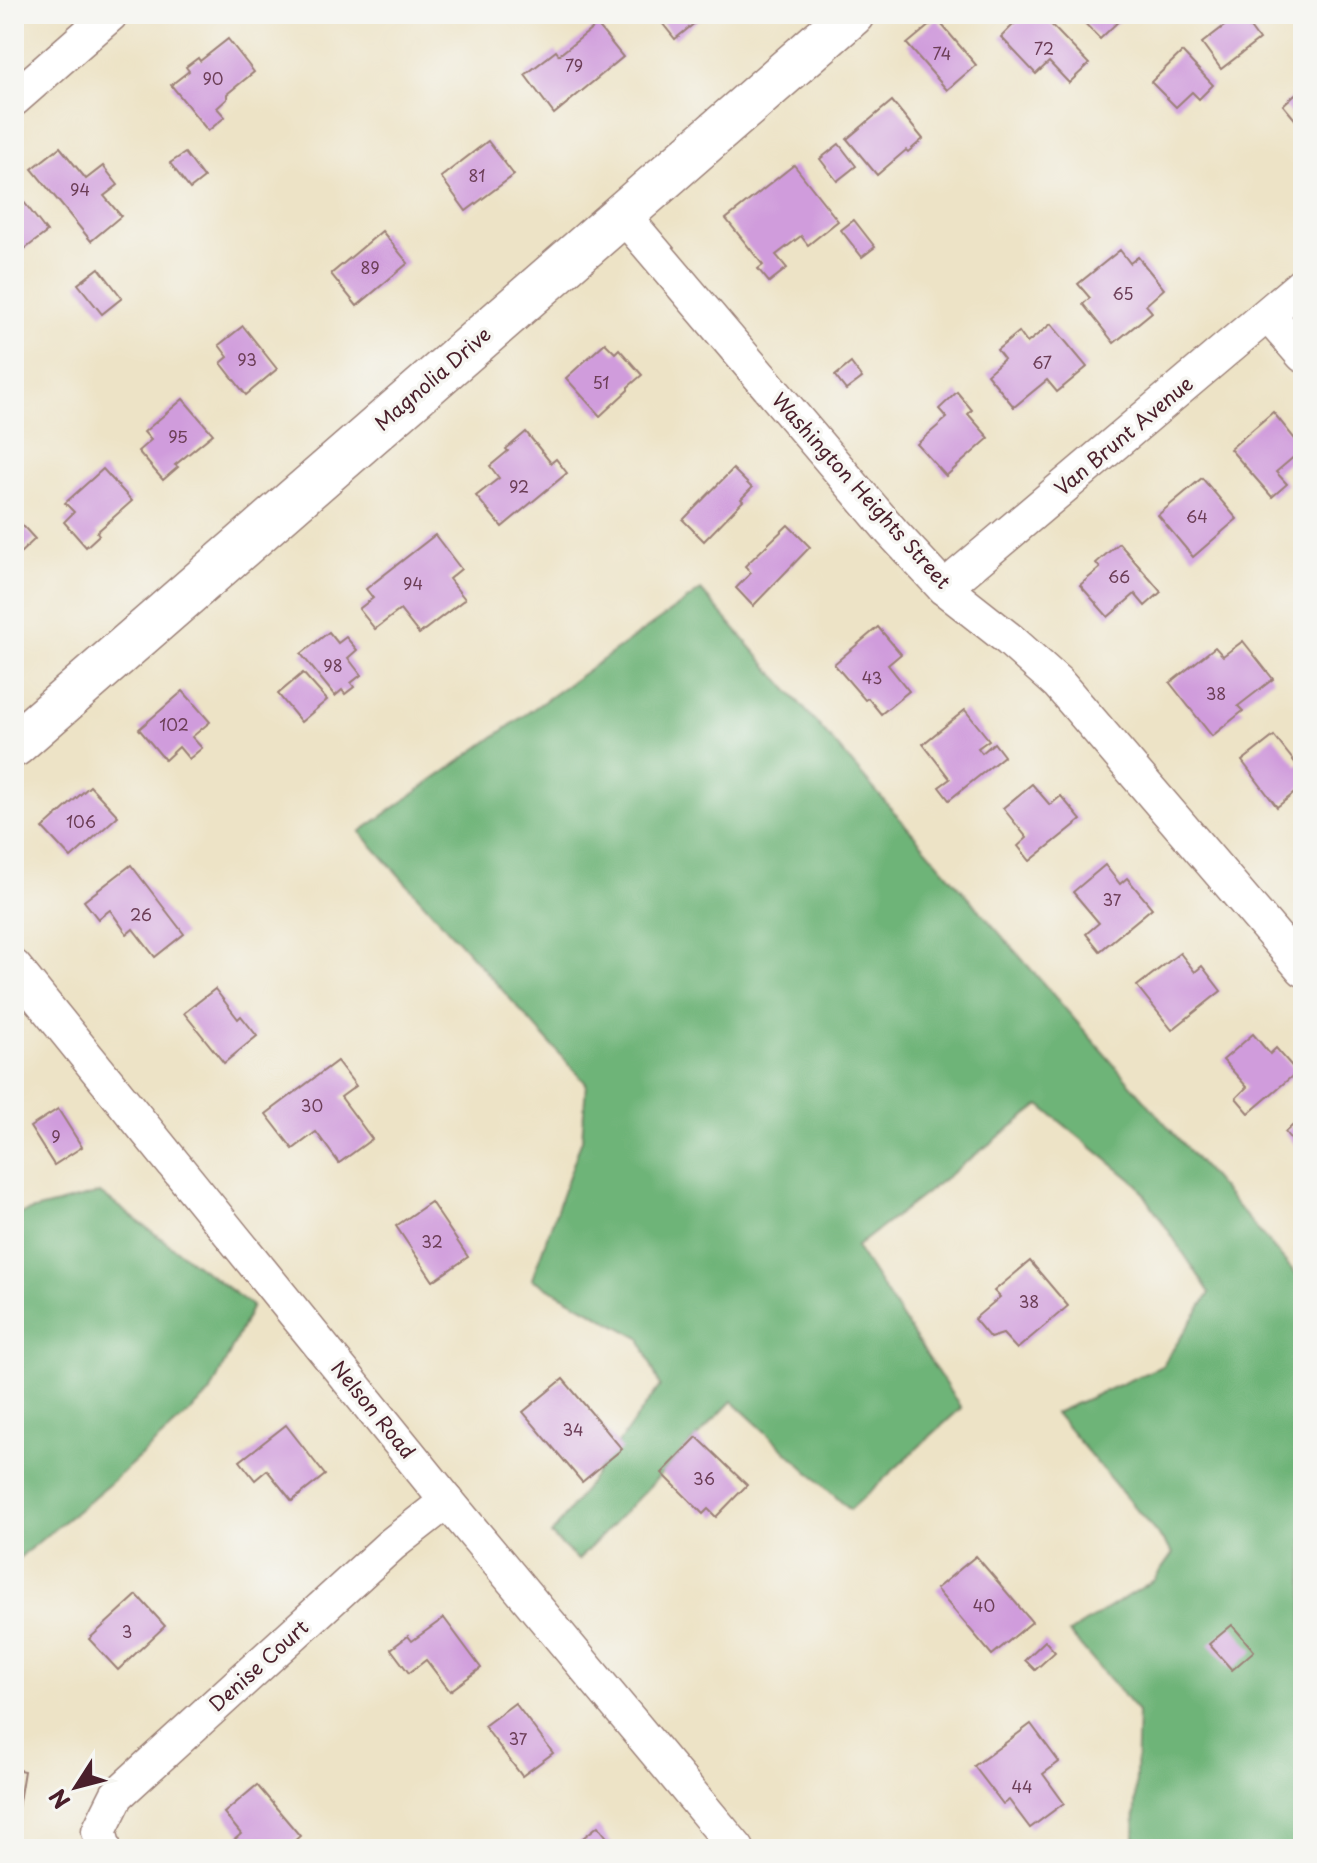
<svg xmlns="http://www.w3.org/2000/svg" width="1317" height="1863" viewBox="0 0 1317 1863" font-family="'Playpen Sans',sans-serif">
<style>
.forest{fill:#6eb478;stroke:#5c6a52;stroke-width:2}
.building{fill:#d09cdc}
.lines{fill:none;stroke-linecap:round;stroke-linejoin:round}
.street-casing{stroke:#9c8178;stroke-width:37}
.secondary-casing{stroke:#9c8178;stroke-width:47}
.street{stroke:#fff;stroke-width:34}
.secondary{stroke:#fff;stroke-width:44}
.labels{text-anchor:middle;stroke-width:7;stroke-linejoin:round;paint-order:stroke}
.number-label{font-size:16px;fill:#6c3e57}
.street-label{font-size:20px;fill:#4a1f2b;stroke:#f6f6f2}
</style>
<rect width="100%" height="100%" fill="#f6f6f2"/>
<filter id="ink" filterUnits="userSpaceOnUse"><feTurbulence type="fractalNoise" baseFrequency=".0125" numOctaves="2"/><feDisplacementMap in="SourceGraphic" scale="16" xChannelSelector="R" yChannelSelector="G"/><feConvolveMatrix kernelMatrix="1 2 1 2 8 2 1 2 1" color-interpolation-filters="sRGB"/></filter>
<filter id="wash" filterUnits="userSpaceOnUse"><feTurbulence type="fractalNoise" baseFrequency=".006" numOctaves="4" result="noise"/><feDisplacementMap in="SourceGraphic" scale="32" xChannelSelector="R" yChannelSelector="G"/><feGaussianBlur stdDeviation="1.8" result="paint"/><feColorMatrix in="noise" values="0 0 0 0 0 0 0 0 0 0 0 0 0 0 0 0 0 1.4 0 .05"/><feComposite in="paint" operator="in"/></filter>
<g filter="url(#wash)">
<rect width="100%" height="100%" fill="#ede3c6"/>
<g class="forest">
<path d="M701,590L1303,1282V1849H1144L1134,1838L1138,1712L1069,1633L1154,1580L1173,1553L1055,1413L1162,1366L1210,1293L1138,1185L1040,1105L856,1247L961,1408L850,1510L732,1401L578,1560L551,1535L660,1386L640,1338L532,1279L582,1139L586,1083L360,832Z"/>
<path d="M100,1193L252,1306L210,1394L107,1486L14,1562V1215Z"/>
</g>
<g id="blocks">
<g class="building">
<path d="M655,14H706L675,39Z"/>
<path d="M1024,14H1041L1089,64L1069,83L1049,62L1036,74L1001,37Z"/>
<path d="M1076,14H1126L1100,39Z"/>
<path d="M1240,14L1259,40L1221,69L1202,43Z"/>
<path d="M937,19L976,65L947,90L907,44Z"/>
<path d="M597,25L623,57L554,114L525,75L556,51L559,55Z"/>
<path d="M228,39L254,72L227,94V99L217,108L225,117L208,131L171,85L189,71L186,67L198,58L200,61Z"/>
<path d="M1182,52L1213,85L1199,99L1192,92L1176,107L1151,82Z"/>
<path d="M1303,87V129L1283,105Z"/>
<path d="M892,101L923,139L908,152L906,150L877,175L847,139Z"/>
<path d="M488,141L514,175L466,211L441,177Z"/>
<path d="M839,144L856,166L837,181L820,159Z"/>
<path d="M60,147L86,179L103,166L118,185L104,196L121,216L91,241L32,169Z"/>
<path d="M185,153L204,178L190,189L170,163Z"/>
<path d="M794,165L838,221L808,245L801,236L776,255L787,268L769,282L758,269L763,265L726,219Z"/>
<path d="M17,193L47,232L17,255L14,254V196Z"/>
<path d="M854,220L875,247L862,257L841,230Z"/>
<path d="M382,231L408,263L357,306L331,274Z"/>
<path d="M1120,250L1130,263L1138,257L1164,289L1146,305L1152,312L1114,343L1083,304L1090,298L1078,284Z"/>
<path d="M99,268L122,298L102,314L78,284Z"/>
<path d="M1051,324L1087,367L1057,392L1047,380L1014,407L987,374L1004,359L997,350L1019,332L1027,343Z"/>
<path d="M243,326L277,369L246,395L221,363L228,357L219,345Z"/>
<path d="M605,343L615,353L619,349L642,375L628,387V390L600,416L566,378Z"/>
<path d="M851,363L862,378L846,390L835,376Z"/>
<path d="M957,392L972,410L968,414L989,438L946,476L917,444L947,418L939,409Z"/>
<path d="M183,399L213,434L175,465L178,467L163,480L138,451L151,440L144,432Z"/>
<path d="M1273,412L1303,449L1276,472L1287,484L1272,497L1230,449Z"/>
<path d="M526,432L551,463L556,459L567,473L502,527L476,496L499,478L490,466L508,451L506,449Z"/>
<path d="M103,469L132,501L97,532L99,535L86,547L64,522L74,512L65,503Z"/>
<path d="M733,469L752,488L741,499L743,501L704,541L683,520Z"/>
<path d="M1202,478L1237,519L1193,557L1158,515Z"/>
<path d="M14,516L35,539L19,554L14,549Z"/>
<path d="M788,525L810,547L753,606L736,588L751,573L745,566Z"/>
<path d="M435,535L461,569L449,579L465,599L419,634L400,610L375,629L359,609L373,598L366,589Z"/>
<path d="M1119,543L1161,592L1145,606L1135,594L1108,617L1080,585L1100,568L1096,563Z"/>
<path d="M878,627L901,654L888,665L909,691L881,714L868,698L865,700L834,664Z"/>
<path d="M329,632L338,643L346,637L357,650L348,658L361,675L351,683L354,687L345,694L342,690L335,696L301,654Z"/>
<path d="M1243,641L1273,679L1238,706L1243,711L1212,736L1170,683L1215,647L1223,656Z"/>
<path d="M303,673L327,700L301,722L278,694Z"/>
<path d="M183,691L210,722L192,737L202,748L189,759L179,747L165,760L139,729Z"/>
<path d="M965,710L989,740L978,748L982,753L994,743L1004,756L949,800L939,787L950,779L923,744Z"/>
<path d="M1274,736L1297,765L1303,760V786L1277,807L1242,761Z"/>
<path d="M1032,784L1050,805L1061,796L1081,820L1030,861L1018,846L1027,838L1003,808Z"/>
<path d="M90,786L118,816L71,858L43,828Z"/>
<path d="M131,865L184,934L155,957L133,929L127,934L110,910L98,919L84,901Z"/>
<path d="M1105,865L1120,884L1127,878L1152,908L1100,951L1086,934L1099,923L1073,892Z"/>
<path d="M1180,953L1195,972L1202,966L1221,991L1172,1030L1137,986Z"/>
<path d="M215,989L238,1019L241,1016L257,1036L224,1063L184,1013Z"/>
<path d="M1253,1034L1270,1054L1276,1048L1297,1072L1249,1113L1236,1098L1247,1087L1223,1060Z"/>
<path d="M337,1061L356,1086L341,1097L372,1139L339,1163L316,1132L293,1149L266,1114Z"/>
<path d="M58,1109L82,1147L54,1165L30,1127Z"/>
<path d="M1303,1117V1155L1285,1132Z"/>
<path d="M431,1202L468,1257L433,1281L396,1226Z"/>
<path d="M1030,1261L1068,1306L1017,1349L1003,1334L990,1338L974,1319L1000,1297L994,1291Z"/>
<path d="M563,1379L622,1449L582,1482L523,1412Z"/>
<path d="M286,1425L325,1475L292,1501L267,1470L255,1480L240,1461Z"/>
<path d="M697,1437L747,1485L716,1517L708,1509L703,1514L662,1473Z"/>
<path d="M976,1556L1032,1622L992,1655L936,1589Z"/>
<path d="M137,1595L165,1626L118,1670L89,1639Z"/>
<path d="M444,1618L481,1668L450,1691L426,1660L409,1673L391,1649L408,1636L412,1641Z"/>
<path d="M1232,1625L1254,1651L1232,1670L1209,1644Z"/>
<path d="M1045,1641L1055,1652L1035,1670L1025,1660Z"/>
<path d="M515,1703L553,1753L522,1776L484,1726Z"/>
<path d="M1031,1724L1059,1762L1043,1774L1064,1803L1030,1828L1009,1800L1003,1804L974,1766Z"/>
<path d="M14,1769L24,1771L16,1820H14Z"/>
<path d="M257,1785L300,1836L285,1849H224L241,1834L224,1813Z"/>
<path d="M598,1826L616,1849H569Z"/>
</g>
</g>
</g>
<g filter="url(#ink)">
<use href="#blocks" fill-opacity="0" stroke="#9c8178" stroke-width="2"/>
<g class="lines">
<g class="street-casing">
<g id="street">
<path d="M14,99L111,14"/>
<path d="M622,214L892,532L944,588L1010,640L1058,683L1303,969"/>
<path d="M1268,315L1303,355"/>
<path d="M944,588L1303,284"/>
<path d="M14,967L447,1501L737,1849"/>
<path d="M104,1849L99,1831L117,1795L391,1545L447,1501"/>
</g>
</g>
<g class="secondary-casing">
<path id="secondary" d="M14,745L852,14"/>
</g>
<use href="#street" class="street"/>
<use href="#secondary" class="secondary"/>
</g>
</g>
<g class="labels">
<g class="number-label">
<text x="1044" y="55">72</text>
<text x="942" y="60">74</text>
<text x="574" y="72">79</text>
<text x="213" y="85">90</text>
<text x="477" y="182">81</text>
<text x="80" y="196">94</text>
<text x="370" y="274">89</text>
<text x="1123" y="300">65</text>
<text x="247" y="366">93</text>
<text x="1042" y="369">67</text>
<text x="601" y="389">51</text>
<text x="178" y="443">95</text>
<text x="519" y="493">92</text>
<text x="1197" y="523">64</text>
<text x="1119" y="583">66</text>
<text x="413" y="590">94</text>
<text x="333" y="672">98</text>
<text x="872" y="684">43</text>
<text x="1216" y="700">38</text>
<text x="174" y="731">102</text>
<text x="81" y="828">106</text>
<text x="1112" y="906">37</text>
<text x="141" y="921">26</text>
<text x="312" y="1112">30</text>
<text x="56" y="1143">9</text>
<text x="432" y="1248">32</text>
<text x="1029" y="1308">38</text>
<text x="573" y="1436">34</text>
<text x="704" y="1485">36</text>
<text x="984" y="1612">40</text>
<text x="127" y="1638">3</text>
<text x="518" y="1745">37</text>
<text x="1022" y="1793">44</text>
</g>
<g class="street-label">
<text transform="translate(433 379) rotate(-41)" y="7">Magnolia Drive</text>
<text transform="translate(1124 436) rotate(-40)" y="7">Van Brunt Avenue</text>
<text transform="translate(861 491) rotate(48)" y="7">Washington Heights Street</text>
<text transform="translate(373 1410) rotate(51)" y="7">Nelson Road</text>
<text transform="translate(259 1666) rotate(-42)" y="7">Denise Court</text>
</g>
</g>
<rect width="1317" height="1863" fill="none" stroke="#f6f6f2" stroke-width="48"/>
<g transform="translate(76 1787) rotate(234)" stroke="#f6f6f2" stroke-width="6" paint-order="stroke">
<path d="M0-6L14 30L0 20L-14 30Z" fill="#4a1f2b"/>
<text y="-12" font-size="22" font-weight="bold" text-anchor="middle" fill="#4a1f2b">N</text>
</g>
</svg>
